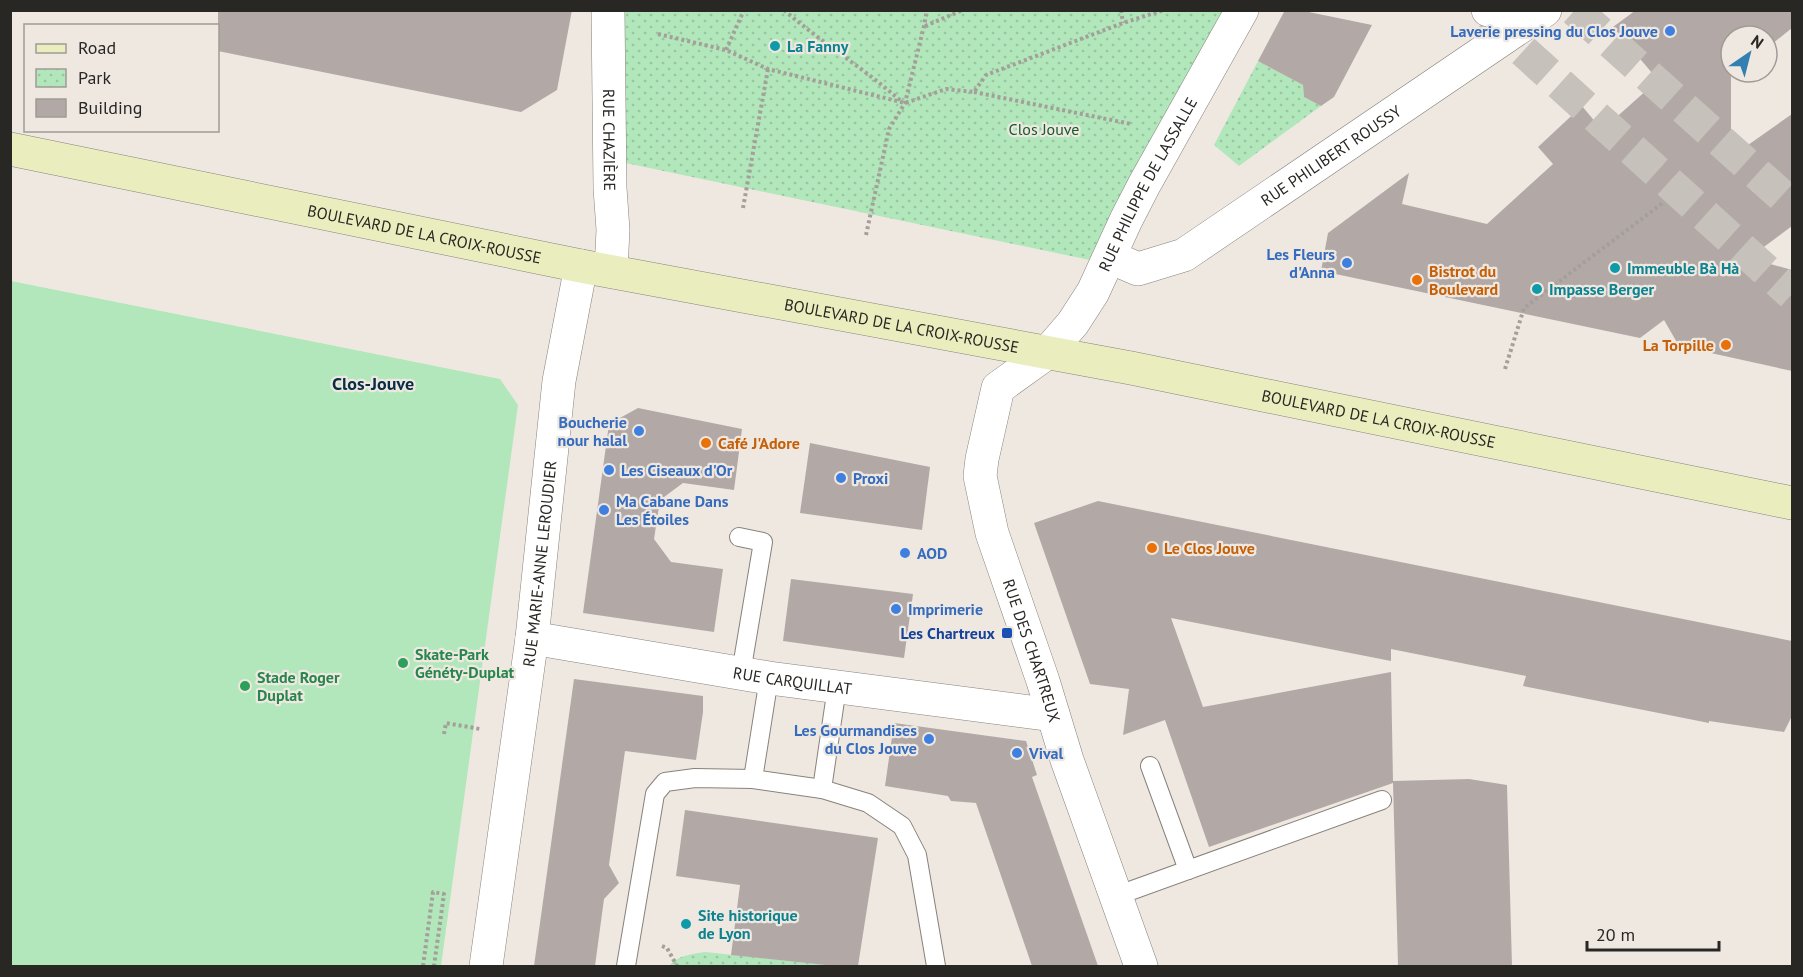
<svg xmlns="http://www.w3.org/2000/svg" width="1803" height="977" viewBox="0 0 1803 977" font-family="'PT Sans',sans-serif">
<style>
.grass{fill:#b1e7bb}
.park{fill:url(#park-dots)}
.building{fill:#b2a9a6}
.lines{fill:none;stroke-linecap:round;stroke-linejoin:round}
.primary-tunnel{stroke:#c7c1bb;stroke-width:33;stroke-dasharray:33 16;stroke-linecap:butt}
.service-casing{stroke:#88827c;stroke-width:20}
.minor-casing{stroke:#88827c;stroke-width:34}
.tertiary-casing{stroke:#88827c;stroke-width:34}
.secondary-casing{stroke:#88827c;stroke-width:34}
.path{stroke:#a49f99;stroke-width:4;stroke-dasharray:3 3;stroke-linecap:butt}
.service{stroke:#fff;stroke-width:18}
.minor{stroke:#fff;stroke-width:33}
.tertiary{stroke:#fff;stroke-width:33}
.secondary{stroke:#eaedbe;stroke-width:33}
.shop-dot{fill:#3f7fe0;stroke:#efe8e1;stroke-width:2}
.culture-dot{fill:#0f9aa8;stroke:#efe8e1;stroke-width:2}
.food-dot{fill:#e8710a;stroke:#efe8e1;stroke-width:2}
.transit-dot{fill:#1a4fb4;stroke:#efe8e1;stroke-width:2}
.leisure-dot{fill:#2e9e5b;stroke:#efe8e1;stroke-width:2}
.labels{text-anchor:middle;stroke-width:4.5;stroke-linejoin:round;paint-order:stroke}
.shop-label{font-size:16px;font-weight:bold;fill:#366cbe;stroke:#efe8e1;text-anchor:start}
.culture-label{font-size:16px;font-weight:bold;fill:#0d838f;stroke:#efe8e1;text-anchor:start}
.park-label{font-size:16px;fill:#155a2c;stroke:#efe8e1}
.street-label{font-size:16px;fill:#292724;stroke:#efe8e1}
.food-label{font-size:16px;font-weight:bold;fill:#c56008;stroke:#efe8e1;text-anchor:start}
.transit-label{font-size:16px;font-weight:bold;fill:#164399;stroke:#efe8e1;text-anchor:end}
.leisure-label{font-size:16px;font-weight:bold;fill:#27864d;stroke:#efe8e1;text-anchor:start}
.neighbourhood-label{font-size:18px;font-weight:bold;fill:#072e45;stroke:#efe8e1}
</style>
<defs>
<pattern id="park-dots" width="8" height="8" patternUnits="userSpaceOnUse" patternTransform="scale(1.5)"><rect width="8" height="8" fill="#b1e7bb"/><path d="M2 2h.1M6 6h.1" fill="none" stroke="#98c6a1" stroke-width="1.8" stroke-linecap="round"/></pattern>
</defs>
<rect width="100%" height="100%" fill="#efe8e1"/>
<path class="grass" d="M11,281L500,379L518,405L441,966H11Z"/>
<g class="park">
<path d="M611,11H1242L1109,264L616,161Z"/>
<path d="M1258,61L1303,85L1304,97L1321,106L1239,166L1214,145Z"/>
<path d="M705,952L838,966H669C678,955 692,954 705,952Z"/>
</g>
<g class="building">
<path d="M218,10H572L557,90L521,112L218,51Z"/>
<path d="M1285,10H1299L1372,25L1334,97L1321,106L1304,97L1303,85L1258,61Z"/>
<path d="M1636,10H1792V28L1767,48V36H1731V72H1736L1731,76V157L1792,114V226L1749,258L1792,270V371L1679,346L1664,320L1640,338L1321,271L1328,233L1409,173L1402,204L1487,224L1553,164L1538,147L1582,106L1602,130L1658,80L1613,27Z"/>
<path d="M638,408L742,429L734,490L683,483L660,500L654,539L671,562L723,569L714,632L583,613L609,424Z"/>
<path d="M810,443L930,467L922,530L800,513Z"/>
<path d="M1098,501L1792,641V716L1784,732L1709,721V723L1523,686L1526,676L1391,649V661L1171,618L1203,707L1391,672L1393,781L1469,779L1507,785L1512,966H1398L1393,783L1209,847L1165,720L1123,735L1129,689L1090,684L1034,523Z"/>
<path d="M791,579L913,594L904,658L783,641Z"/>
<path d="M574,679L703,696V712L696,760L625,751L609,865L619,883L604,899L595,966H534Z"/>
<path d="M894,723L1026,741L1037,775L1032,777L1098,966H1032L976,803L951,801L948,796L885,786Z"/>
<path d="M685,810L878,838L858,966H835L731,955L740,885L676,876Z"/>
</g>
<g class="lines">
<g class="primary-tunnel">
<path d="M1575,10L1792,205"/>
<path d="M1487,18L1792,294"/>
</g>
<g class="service-casing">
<g id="service">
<path d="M739,537L763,542L741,673"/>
<path d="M837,687L822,789L868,803L902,826L917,855L936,966"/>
<path d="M1150,766L1188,870"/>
<path d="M753,779L822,789"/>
<path d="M1116,896L1382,800"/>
<path d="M626,966L655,794L665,782L695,778L753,779L769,678"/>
</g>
</g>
<g class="minor-casing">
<g id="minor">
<path id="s1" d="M608,10L610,188L613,230L611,270"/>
<path d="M1488,10L1532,20"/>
<path id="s2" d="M1110,257L1138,269L1184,255L1545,10"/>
<path id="s3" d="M1048,352L998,388L982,459L980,476L992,533L1043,681L1067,760L1141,966"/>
<path id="s4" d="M532,638L769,678L1053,715"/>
<path id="s5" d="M486,966L532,638L559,381L581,266"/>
</g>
</g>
<g class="tertiary-casing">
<g id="tertiary">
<path id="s6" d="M1048,352L1073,323L1093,292L1126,220L1144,185L1242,10"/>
</g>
</g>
<g class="secondary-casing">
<g id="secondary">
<path id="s7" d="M10,149L581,266L1131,368L1792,503"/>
</g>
</g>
<g class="path">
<path d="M784,10C822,43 865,69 902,102"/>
<path d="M1121,10L1123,23"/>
<path d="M925,26L963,10"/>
<path d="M658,34L726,50L768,69L905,103L946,89L974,92L986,75L1123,23L1164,10"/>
<path d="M726,50L744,10"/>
<path d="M974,92L1131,124"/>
<path d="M743,208L768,69"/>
<path d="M866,235L889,129L905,103L924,26L927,10"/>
<path d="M1505,369L1524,308L1664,202"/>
<path d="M444,734L446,723L480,729"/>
<path d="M662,946L667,948L677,966"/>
<path d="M423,966L433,892L444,894L434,966"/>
</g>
<use href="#service" class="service"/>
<use href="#minor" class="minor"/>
<use href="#tertiary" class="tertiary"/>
<use href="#secondary" class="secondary"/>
</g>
<g class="shop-dot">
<circle cx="1670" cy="31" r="6"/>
<circle cx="1347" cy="263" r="6"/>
<circle cx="639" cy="431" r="6"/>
<circle cx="609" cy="470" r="6"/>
<circle cx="841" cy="478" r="6"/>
<circle cx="604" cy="510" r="6"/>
<circle cx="905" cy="553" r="6"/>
<circle cx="896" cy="609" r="6"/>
<circle cx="929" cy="739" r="6"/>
<circle cx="1017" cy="753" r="6"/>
</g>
<g class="culture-dot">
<circle cx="775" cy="46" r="6"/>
<circle cx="1615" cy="268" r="6"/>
<circle cx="1537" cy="289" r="6"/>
<circle cx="686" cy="924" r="6"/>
</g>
<g class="food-dot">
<circle cx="1417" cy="280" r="6"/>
<circle cx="1726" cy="345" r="6"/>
<circle cx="706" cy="443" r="6"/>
<circle cx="1152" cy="548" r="6"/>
</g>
<rect class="transit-dot" x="1001" y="627" width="12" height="12" rx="3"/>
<g class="leisure-dot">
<circle cx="403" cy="663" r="6"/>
<circle cx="245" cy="686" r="6"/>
</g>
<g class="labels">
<g class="shop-label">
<text x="1658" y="37" text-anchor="end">Laverie pressing du Clos Jouve</text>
<text x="1335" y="260" text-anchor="end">Les Fleurs<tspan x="1335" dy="18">d'Anna</tspan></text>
<text x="627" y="428" text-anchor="end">Boucherie<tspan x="627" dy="18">nour halal</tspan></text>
<text x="621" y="476">Les Ciseaux d'Or</text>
<text x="853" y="484">Proxi</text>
<text x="616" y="507">Ma Cabane Dans<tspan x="616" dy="18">Les Étoiles</tspan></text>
<text x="917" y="559">AOD</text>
<text x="908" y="615">Imprimerie</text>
<text x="917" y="736" text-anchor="end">Les Gourmandises<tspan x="917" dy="18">du Clos Jouve</tspan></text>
<text x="1029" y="759">Vival</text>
</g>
<g class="culture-label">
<text x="787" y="52">La Fanny</text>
<text x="1627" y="274">Immeuble Bà Hà</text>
<text x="1549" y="295">Impasse Berger</text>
<text x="698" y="921">Site historique<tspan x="698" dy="18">de Lyon</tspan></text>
</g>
<g class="park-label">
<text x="1044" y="135">Clos Jouve</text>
</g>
<g class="street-label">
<text dy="6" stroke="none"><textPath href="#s1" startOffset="130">RUE CHAZIÈRE</textPath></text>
<text dy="6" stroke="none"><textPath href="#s2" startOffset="256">RUE PHILIBERT ROUSSY</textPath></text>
<text dy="6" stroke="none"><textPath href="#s6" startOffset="196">RUE PHILIPPE DE LASSALLE</textPath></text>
<text dy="6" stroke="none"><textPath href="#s7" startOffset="423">BOULEVARD DE LA CROIX-ROUSSE</textPath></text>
<text dy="6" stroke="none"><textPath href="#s7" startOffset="909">BOULEVARD DE LA CROIX-ROUSSE</textPath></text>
<text dy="6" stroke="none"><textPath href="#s7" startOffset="1395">BOULEVARD DE LA CROIX-ROUSSE</textPath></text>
<text dy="6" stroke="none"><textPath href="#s5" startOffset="406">RUE MARIE-ANNE LEROUDIER</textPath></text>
<text dy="6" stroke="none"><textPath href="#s3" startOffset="334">RUE DES CHARTREUX</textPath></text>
<text dy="6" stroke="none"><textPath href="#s4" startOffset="264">RUE CARQUILLAT</textPath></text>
</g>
<g class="food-label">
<text x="1429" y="277">Bistrot du<tspan x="1429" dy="18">Boulevard</tspan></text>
<text x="1714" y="351" text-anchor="end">La Torpille</text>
<text x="718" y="449">Café J'Adore</text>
<text x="1164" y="554">Le Clos Jouve</text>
</g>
<g class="transit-label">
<text x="995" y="639">Les Chartreux</text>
</g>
<g class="leisure-label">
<text x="415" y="660">Skate-Park<tspan x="415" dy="18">Généty-Duplat</tspan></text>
<text x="257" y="683">Stade Roger<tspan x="257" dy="18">Duplat</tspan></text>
</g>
<g class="neighbourhood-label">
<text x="373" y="390">Clos-Jouve</text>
</g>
</g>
<rect width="1803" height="977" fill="none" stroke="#292724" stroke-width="24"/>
<rect x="24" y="24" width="195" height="108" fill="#efe8e1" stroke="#a09b95" stroke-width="1.5"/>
<rect x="36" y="44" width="30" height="9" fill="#eaedbe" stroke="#a09b95" stroke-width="1.5"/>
<text x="78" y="54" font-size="18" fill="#292724">Road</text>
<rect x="36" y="69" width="30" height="18" fill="url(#park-dots)" stroke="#a09b95" stroke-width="1.5"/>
<text x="78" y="84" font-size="18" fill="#292724">Park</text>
<rect x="36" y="99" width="30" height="18" fill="#b2a9a6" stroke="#a09b95" stroke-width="1.5"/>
<text x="78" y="114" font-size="18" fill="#292724">Building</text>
<g transform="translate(1749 54) rotate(35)"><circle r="28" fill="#efe8e1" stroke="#a09b95" stroke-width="1.5"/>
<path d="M0-4.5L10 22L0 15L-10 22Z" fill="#337fb2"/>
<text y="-9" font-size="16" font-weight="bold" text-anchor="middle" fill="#292724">N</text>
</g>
<path d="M1587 941v9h132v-9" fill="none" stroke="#292724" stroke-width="3"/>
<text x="1596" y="941" font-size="18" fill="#292724" stroke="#efe8e1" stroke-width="4.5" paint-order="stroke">20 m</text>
</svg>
